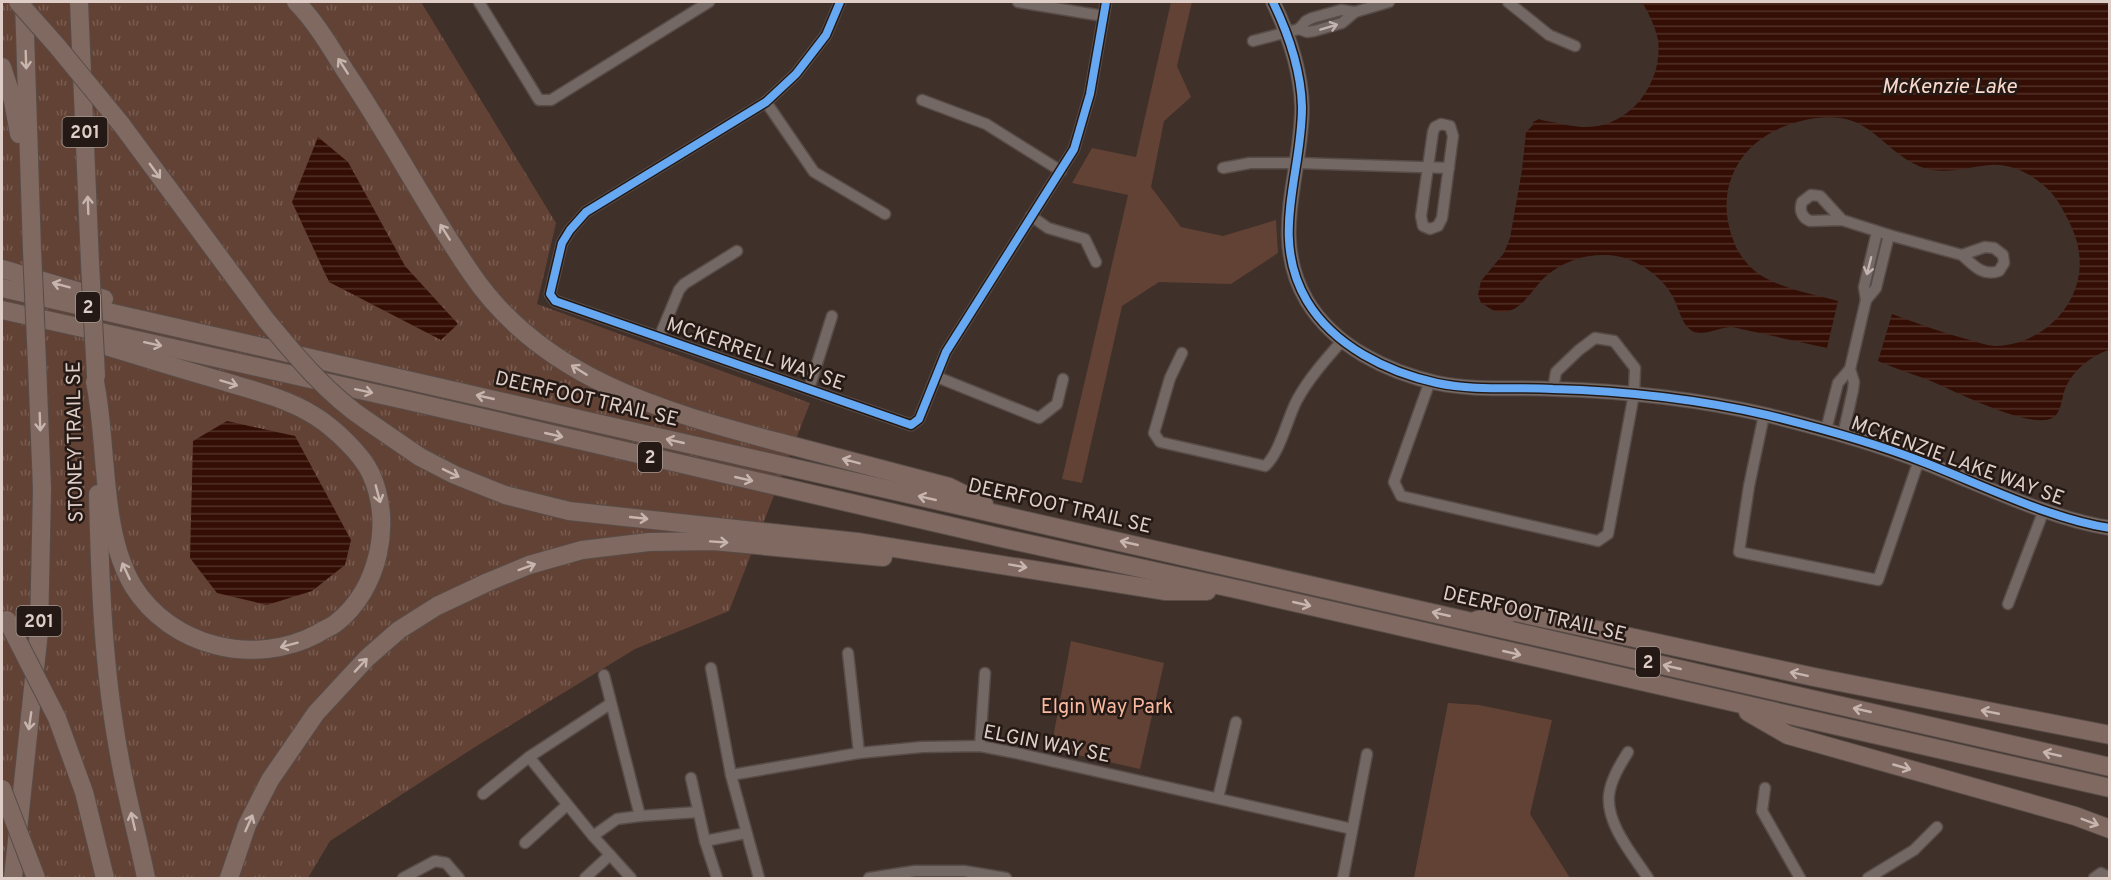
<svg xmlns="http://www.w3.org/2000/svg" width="2111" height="880" viewBox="0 0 2111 880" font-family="Overpass,sans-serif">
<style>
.grass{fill:url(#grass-tufts)}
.green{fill:#624235}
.water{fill:url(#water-rules)}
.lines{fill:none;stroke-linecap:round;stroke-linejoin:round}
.street-casing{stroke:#584c48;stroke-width:13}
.secondary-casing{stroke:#584c48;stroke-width:16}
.highway-casing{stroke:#584c48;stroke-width:20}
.street{stroke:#746864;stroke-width:10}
.secondary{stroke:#746864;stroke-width:14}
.highway{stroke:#7f6960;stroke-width:18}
.highway-bridge-casing{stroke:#584c48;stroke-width:20;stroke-linecap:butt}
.highway-bridge{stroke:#7f6960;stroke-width:18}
.cycleway-casing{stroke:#241914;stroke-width:11}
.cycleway{stroke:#66a8f1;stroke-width:8}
.oneway{stroke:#c4b4af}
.oneway2{stroke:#c7b5ae}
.labels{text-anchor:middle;stroke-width:5;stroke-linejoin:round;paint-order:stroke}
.shield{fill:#241914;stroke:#a79892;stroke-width:1.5}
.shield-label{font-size:18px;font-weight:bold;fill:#dfcec8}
.street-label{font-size:20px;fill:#dfcec8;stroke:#241914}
.park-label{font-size:20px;fill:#f9baa1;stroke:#241914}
.water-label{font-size:21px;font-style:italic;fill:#fad9cd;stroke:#241914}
</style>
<defs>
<pattern id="grass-tufts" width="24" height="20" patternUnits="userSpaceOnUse" patternTransform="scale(1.5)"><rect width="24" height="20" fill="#624235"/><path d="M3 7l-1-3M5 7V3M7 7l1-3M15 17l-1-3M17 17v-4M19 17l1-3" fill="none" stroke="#785c51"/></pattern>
<pattern id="water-rules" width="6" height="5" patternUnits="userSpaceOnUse" patternTransform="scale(1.5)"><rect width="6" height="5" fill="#340e04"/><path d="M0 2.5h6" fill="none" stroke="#513027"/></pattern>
</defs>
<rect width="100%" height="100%" fill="#3f302a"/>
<path class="grass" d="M2,2H421L556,223L537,304L810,403L729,611L635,649L475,747L330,841L308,878H2Z"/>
<g class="green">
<path d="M1171,2H1192L1177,66L1191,97L1164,121L1151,187L1181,227L1223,236L1276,220L1278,253L1231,284L1159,282L1122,306L1082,483L1062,479L1128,195L1072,183L1092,148L1136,157Z"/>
<path d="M1071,641L1164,663L1140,769L1051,749Z"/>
<path d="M1448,703L1479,705L1552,720L1530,814L1570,878H1414Z"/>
</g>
<g class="water">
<path d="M1642,2H2109V350C2092,355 2072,371 2065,389C2062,397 2062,407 2056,415C2039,436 1947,387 1926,379C1910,373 1894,368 1878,361L1892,314C1919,324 1946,334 1974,341C1980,343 1989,346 1996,346C2043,345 2086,302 2079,253C2077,235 2068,219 2059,203C2046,182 2017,163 1991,165C1972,166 1953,173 1933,170C1894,164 1877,122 1840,118C1824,116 1806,119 1791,124C1738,141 1713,190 1734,242C1738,254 1750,269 1762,276C1784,289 1813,294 1838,301L1827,348L1732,327C1719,327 1704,337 1692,331C1682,325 1679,309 1674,299C1663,275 1631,254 1604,255C1582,255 1562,262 1545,277C1532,289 1521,313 1501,312C1492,312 1488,306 1481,303L1478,295L1481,281L1504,253L1510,238L1522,170L1526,132L1533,125V122L1539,119C1544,121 1547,121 1552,122C1568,125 1581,129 1598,126C1636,119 1663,78 1658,40C1655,26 1649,14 1642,2Z"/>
<path d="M318,137L348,162L405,266L458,324L441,340L329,282L292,202Z"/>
<path d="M227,421L295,436L351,540L345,565L312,591L267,605L217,593L190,558L193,441Z"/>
</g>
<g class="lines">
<g class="street-casing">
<g id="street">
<path d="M479,2L539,100H551L709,2"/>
<path d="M840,2L826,35L796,74L766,102L586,212L570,230L562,243L550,294L555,301L911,425L919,419L946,352L1074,149L1090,94L1106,2"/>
<path d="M1018,2L1103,16"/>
<path d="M1508,2L1549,35L1575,46"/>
<path d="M1299,29L1306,21L1312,18L1341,10L1355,12L1389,2"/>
<path d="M1253,41L1299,29L1307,32L1314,31L1342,23L1355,12"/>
<path d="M922,100L986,124L1061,171"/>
<path d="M766,102L814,172L885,214"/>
<path d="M1441,124L1450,126L1453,136L1442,218L1438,226L1430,229L1423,226L1421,216L1433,132L1435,127Z"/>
<path d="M1223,168L1250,163H1297L1449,168"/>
<path d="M1031,216L1048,228L1085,239L1096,262"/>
<path d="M1842,220L1820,196L1811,195L1802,202C1799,210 1802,218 1810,221L1842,220L1889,235L1962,255"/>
<path d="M1985,247L1994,248L2003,255L2004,263L1999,271C1983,277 1973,265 1962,255Z"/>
<path d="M1866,300L1876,288L1889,235"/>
<path d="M659,338L679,290L684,284L737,251"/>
<path d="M1182,353L1170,378L1154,433L1160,442L1265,466C1280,453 1287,419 1297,400C1309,378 1326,359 1342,341"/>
<path d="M937,377L1039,418L1057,404L1063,379"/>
<path d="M1430,381L1394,482L1401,496L1598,541L1608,534L1634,394L1635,368L1614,341L1595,338L1579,350L1556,372L1553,389"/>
<path d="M809,389L832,316"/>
<path d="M1764,415L1749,486L1739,552L1878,580L1919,460"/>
<path d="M1826,430L1838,383L1850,369"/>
<path d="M1843,435L1853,390L1854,382L1850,369L1866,300L1864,287L1877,232"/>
<path d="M2008,604L2044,510"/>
<path d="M848,653L859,753"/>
<path d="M711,668L731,775"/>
<path d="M604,675L640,816L698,812"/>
<path d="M980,746L985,673"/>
<path d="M1628,752C1620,765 1611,779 1609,795C1606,824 1633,855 1648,878"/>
<path d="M529,757L593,836"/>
<path d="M691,778L705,841"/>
<path d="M1765,788L1762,811L1800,878"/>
<path d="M483,794L529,757L610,704"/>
<path d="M1218,798L1236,722"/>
<path d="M525,843L567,805"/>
<path d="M403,878L435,861L446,863L459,878"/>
<path d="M585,878L610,855"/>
<path d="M631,878L593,836L617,819L640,816"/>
<path d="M717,878L705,841L746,833"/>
<path d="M759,878L731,775L859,753L922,747L980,746L1016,753L1352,829"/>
<path d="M869,878L915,871H964L1006,878"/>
<path d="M1343,878L1367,754"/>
<path d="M1868,878L1914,850L1937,827"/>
<path d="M2094,878L2101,873L2110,878"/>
</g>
</g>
<g class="secondary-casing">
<path id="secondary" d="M1273,2C1289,35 1301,70 1302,107C1302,175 1269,237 1307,301C1334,346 1387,372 1437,383C1475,391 1514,387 1553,389C1625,391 1697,399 1767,415C1820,428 1872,442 1923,462C1980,484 2050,519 2110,528"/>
</g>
<g class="highway-casing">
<g id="highway">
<path d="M24,2L32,250"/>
<path d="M79,2L90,263"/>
<path d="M296,2C316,22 331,48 346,72C390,137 426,207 471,273C542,378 661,411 778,442C835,457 892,472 949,487L984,504"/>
<path d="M2,67L13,101L19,134"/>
<path d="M121,124L266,320"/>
<path d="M2,269L104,299"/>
<path d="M2,288L2110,767"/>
<path d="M2,310L409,401L1002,538L1245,591L2110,788"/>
<path d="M95,341L109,347C148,359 187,371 226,382C256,391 288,399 315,416C334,428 362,454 371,474C393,523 379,589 336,623C331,627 323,630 317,634C254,667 171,647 133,586C100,531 108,444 95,382"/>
<path d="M366,420L420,457L455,475L505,495L569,511L857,542L1166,591H1207"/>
<path d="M98,494C100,581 103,668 119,754C126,796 138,837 146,878"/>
<path d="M1477,620L1515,612L1814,677L2110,735"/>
<path d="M1748,712L1788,735L2075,816L2110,829"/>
<path d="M57,718L84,792L105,878"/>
<path d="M13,878L39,631L42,489L37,363"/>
<path d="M229,878L247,825L270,780L316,713L367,658L399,630L437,606L488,582L529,565L582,550L649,542L713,541L883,557"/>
</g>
</g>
<use href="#street" class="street"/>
<use href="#secondary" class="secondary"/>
<use href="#highway" class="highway"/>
<g class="highway-bridge-casing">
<g id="highway-bridge">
<path d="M18,2L57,46L121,124"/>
<path d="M32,250L37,363"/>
<path d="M90,263L96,376"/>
<path d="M266,320C295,355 327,394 366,420"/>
<path d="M7,620L57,718"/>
<path d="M2,789L36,878"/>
</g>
</g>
<use href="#highway-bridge" class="highway-bridge"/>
<g class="cycleway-casing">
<g id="cycleway">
<path d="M840,2L826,35L796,74L766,102L586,212L570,230L562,243L550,294L555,301L911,425L919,419L946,352L1074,149L1090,94L1106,2"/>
<path d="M1273,2C1289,35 1301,70 1302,107C1302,175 1269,237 1307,301C1334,346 1387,372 1437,383C1475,391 1514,387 1553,389C1625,391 1697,399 1767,415C1820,428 1872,442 1923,462C1980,484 2050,519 2110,528"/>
</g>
</g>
<use href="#cycleway" class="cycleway"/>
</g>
<defs><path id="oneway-shaft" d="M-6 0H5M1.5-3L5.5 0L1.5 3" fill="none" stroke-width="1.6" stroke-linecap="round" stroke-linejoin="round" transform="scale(1.5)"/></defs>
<g class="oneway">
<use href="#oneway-shaft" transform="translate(1329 27) rotate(-17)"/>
<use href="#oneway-shaft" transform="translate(1869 266) rotate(104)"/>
</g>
<g class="oneway2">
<use href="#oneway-shaft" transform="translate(26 60) rotate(88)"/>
<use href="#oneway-shaft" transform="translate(343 66) rotate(-123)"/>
<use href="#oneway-shaft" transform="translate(155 171) rotate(54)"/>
<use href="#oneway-shaft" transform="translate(88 205) rotate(-92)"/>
<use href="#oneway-shaft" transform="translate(445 232) rotate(-122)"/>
<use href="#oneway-shaft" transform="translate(61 285) rotate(-165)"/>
<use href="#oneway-shaft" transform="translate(153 344) rotate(12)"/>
<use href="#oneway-shaft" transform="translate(579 370) rotate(-148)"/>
<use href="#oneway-shaft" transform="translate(229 383) rotate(17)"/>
<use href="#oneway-shaft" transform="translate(364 391) rotate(12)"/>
<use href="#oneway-shaft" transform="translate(485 397) rotate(-167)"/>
<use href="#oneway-shaft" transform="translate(40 422) rotate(88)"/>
<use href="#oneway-shaft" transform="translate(554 435) rotate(13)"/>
<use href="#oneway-shaft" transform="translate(675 441) rotate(-167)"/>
<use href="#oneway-shaft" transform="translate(851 461) rotate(-165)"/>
<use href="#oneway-shaft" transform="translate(451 473) rotate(26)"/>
<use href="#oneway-shaft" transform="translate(744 479) rotate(13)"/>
<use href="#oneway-shaft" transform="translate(378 494) rotate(75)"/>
<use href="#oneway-shaft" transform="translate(927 498) rotate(-167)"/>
<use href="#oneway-shaft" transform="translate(639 518) rotate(6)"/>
<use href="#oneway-shaft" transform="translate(719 542) rotate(4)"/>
<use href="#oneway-shaft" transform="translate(1129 543) rotate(-167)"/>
<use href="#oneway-shaft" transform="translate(1018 566) rotate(10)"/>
<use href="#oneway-shaft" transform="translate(527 567) rotate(-20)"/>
<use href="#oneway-shaft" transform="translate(126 571) rotate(-115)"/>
<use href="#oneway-shaft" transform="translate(1302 604) rotate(13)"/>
<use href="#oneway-shaft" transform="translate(1441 614) rotate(-167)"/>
<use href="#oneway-shaft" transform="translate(289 645) rotate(165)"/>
<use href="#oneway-shaft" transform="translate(1512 653) rotate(13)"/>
<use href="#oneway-shaft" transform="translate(361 665) rotate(-47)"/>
<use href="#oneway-shaft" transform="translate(1672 667) rotate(-167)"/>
<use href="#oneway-shaft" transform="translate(1799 674) rotate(-168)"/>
<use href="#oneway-shaft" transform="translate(1862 710) rotate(-167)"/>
<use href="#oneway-shaft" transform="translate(1990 712) rotate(-169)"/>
<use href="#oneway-shaft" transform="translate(30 721) rotate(98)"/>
<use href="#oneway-shaft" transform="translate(2052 754) rotate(-167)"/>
<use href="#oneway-shaft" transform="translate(1902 767) rotate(16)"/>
<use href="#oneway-shaft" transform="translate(133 821) rotate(-103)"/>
<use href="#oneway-shaft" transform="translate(2090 822) rotate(21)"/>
<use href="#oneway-shaft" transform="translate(249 823) rotate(-66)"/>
</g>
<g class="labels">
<g class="shield">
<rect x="62.5" y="117" width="45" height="30" rx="4.5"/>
<rect x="76" y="292" width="24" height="30" rx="4.5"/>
<rect x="638" y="442" width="24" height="30" rx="4.5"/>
<rect x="16.5" y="606" width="45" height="30" rx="4.5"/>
<rect x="1636" y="647" width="24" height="30" rx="4.5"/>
</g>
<g class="shield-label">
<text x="85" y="138">201</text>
<text x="88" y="313">2</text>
<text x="650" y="463">2</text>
<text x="39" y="627">201</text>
<text x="1648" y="668">2</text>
</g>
<g class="street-label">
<text transform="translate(756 353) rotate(19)" y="7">MCKERRELL WAY SE</text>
<text transform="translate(587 398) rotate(13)" y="7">DEERFOOT TRAIL SE</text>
<text transform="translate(74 442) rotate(-91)" y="7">STONEY TRAIL SE</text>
<text transform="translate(1958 460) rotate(20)" y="7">MCKENZIE LAKE WAY SE</text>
<text transform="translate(1060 505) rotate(13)" y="7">DEERFOOT TRAIL SE</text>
<text transform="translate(1535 613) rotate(13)" y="7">DEERFOOT TRAIL SE</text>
<text transform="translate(1047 743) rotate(11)" y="7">ELGIN WAY SE</text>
</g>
<g class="park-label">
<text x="1107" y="713">Elgin Way Park</text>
</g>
<g class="water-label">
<text x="1949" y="93">McKenzie Lake</text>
</g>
</g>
<rect width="2111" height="880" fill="none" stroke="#dfcec8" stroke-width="6"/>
</svg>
